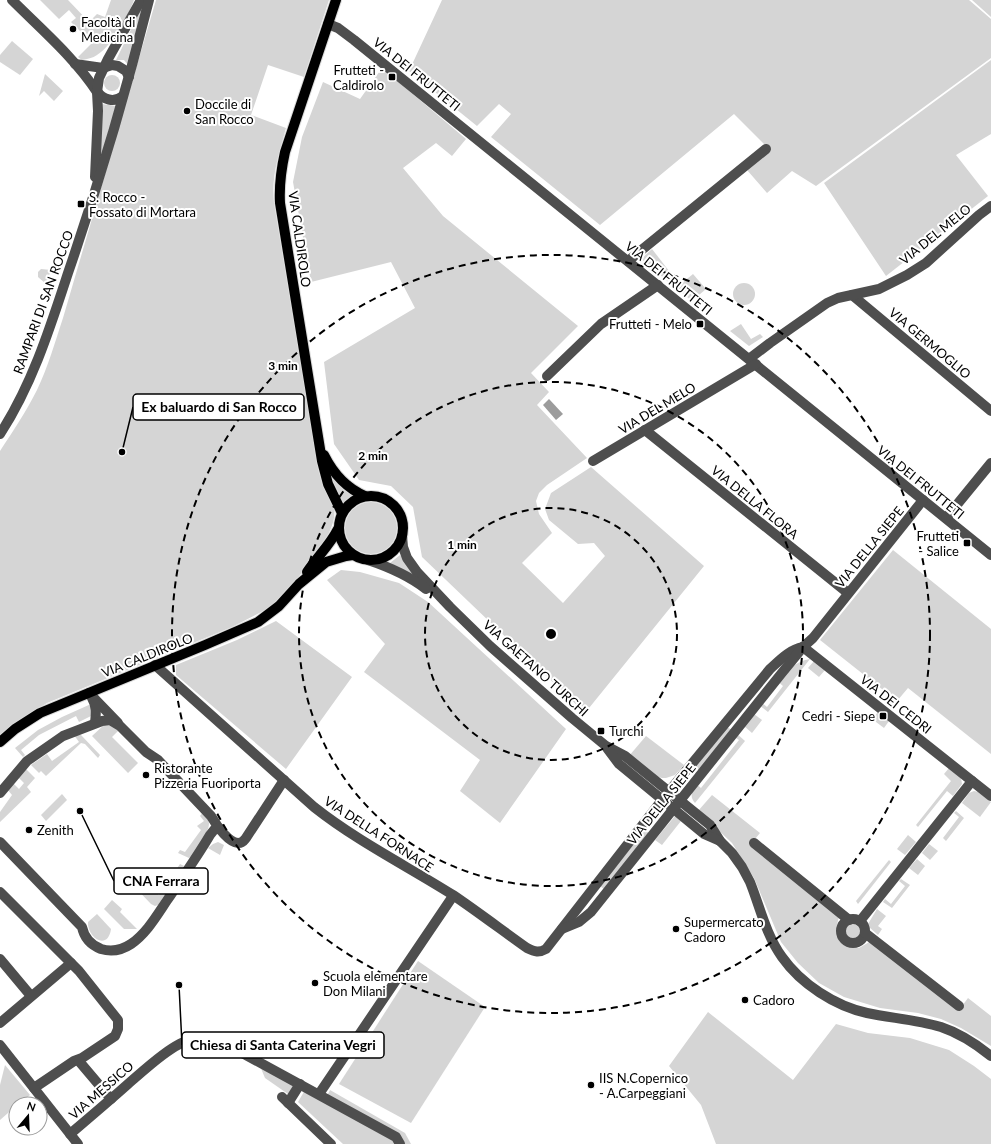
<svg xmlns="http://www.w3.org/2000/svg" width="991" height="1144" viewBox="0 0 991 1144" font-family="Lato,sans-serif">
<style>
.green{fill:#d5d5d5}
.water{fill:#9c9c9c}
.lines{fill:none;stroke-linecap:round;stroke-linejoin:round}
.major-casing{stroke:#dbdbdb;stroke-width:12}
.minor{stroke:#4e4e4e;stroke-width:10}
.major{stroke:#000;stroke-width:10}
.ring{fill:none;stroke:#000;stroke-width:2;stroke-dasharray:7 5}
.poi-dot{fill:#000;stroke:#fff;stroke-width:1.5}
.labels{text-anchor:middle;stroke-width:4;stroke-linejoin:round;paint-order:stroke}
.poi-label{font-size:13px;fill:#000;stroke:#fff;text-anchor:start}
.street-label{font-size:13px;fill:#000;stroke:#fff}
.centre{fill:#000;stroke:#fff;stroke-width:2}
.ring-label{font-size:12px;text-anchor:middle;font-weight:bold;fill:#000;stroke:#fff;stroke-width:4;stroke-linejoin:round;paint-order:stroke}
.leader{fill:none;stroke:#000;stroke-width:1.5}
.callout-dot{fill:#000;stroke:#fff;stroke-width:1.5}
.callout{fill:#fff;stroke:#000;stroke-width:1.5}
.callout-label{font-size:14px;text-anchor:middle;font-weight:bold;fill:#000}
</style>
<rect width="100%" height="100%" fill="#fff"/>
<g class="green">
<path d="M40,0H68L89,22L97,14L105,17L111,0H134C128,16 112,46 97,55C93,58 87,59 82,60L78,57L92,43L71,22L76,18L69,10L59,19Z"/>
<path d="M156,0H329L304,77L268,65L251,115L286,128C279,154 271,176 274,203L319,473C323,484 331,497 334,508C336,518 331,530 326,538L293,585L281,597L267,609L232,627L47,703L23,718L0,737V451C13,431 26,412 37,390C48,367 55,342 63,318Z"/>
<path d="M442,0H969L991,19V58L816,186L792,171L767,193L747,170L770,150L734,114L600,225L491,137L511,114L499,104L477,126L409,71Z"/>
<path d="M972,0H991V17Z"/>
<path d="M145,1L128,65L124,60H116Z"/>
<path d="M12,41L33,59L20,75L0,62V55Z"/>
<path d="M991,60V134L956,155L988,196L886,276L824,183Z"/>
<path d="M382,68L466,139L452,156L436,143L403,168L443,216L578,326L531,373L549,392L537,405L587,458L547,485L539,493L536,501L539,514L552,533L522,563L563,603L605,556L594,543L578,544L549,520L545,509L551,493L591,467L704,566L585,713L422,557L413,507L391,486L359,480L334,444L324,362L415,308L391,262L311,282L293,182L302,137L323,82L360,99Z"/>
<path d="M45,74L63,91L54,101L44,91L39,96Z"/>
<circle cx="112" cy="83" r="8"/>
<path d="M102,104L116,106L100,160Z"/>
<path d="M652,249L676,280L671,284L641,259Z"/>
<path d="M41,269L51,270L46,284L38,277V272Z"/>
<path d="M693,274L706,289L692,301L676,288Z"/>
<circle cx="744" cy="294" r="11"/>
<path d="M741,324L751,339L760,334L763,337L749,346L730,331Z"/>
<path d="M326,462L355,494L340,506Z"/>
<circle cx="371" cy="528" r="26"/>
<path d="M893,550L991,629V754L908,688L897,701L820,640Z"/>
<path d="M400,555L419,579L390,563Z"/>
<path d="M341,570L360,572L399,583L428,602L566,729L500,823L460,791L480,760L364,672L385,644L327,580Z"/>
<path d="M276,621L352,677L286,769L176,675V665L237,640Z"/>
<path d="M810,659L768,712L759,705L761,702L767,707L783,686L777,681C788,670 794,662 810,659Z"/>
<path d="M814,661L825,670L819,677L808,668Z"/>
<path d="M91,704V716L79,722L76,716L39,735L21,750L25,755L23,757L15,748L38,730L62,717Z"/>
<path d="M878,712L889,721L884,728L872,719Z"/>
<path d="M754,714L762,720L752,733L744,726Z"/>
<path d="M109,724L119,730L112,737L138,763L128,773L92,736L104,725Z"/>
<path d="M727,727L732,730L696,774L692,771Z"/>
<path d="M736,733L745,741L695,803C689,796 692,792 696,784L701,788L739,740L733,736Z"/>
<path d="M78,734L81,735L100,755L98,758L85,744L81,743L46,776L41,771L39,773L31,765L47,754L52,761L79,742L74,735Z"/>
<path d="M646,736L684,765L675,775L666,778H662L658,777L629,756Z"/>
<path d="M949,768L961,778L962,784L953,796L947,791L918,827L916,825L951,781L944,774Z"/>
<path d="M26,769L35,778L27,787L31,792L0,822V812L12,795L7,789L12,782L19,789L24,783L18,777Z"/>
<path d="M974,791L978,792L991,802L980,817L962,803L969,793Z"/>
<path d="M62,794L67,800L46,821L41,815Z"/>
<path d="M712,795L760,833L750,845L839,917C833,937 838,944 859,948L871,941L959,1010L968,998L991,1016V1046L961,1028L941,1019L918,1013L880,1008L844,997L819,983L798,963L781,942L754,878L732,843L698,811Z"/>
<path d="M956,811L964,818L946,841L943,838L959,817L954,813Z"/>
<path d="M203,812C205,815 209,819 209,824C209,832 196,849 192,856L189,858L178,853L180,850L185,852L201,830L197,826L204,821L200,816Z"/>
<path d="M675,816L681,821L662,845L655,840Z"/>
<path d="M645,830L650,834L605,890L600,886Z"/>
<path d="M908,835L916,842L905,855L897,849Z"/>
<path d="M218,842L224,845L220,855L208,848L213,844Z"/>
<path d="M929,844L938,851L930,860L922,853Z"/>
<path d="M917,859L925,866L918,875L909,868Z"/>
<path d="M889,860L891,862L858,904L856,901Z"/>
<path d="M180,864L184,866L158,905L155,906L151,904L131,883L146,868L139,881L159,895Z"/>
<path d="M901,879L910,885L892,908L883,902L885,899L891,904L905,886L899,881Z"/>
<path d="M112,900L122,909L120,912L137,929H124L104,909Z"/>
<path d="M877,909L886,916L878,926L882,929L878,935L869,927L868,924Z"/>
<path d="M97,914L111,929C108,951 87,938 88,922Z"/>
<circle cx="853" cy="931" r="7"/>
<path d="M418,961L485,1007L411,1123L339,1084Z"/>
<path d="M708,1012L793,1080L836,1024L868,1033L910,1038L949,1050L974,1066L991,1079V1144H716L701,1105L669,1066Z"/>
<path d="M5,1065L30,1095L19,1104H16V1106L0,1120V1085Z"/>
<path d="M260,1066L294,1085L288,1094L265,1078Z"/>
<path d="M305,1090L394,1141L395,1144H343L298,1102Z"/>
<path d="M330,1090L405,1133L411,1144H403L327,1096Z"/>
</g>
<path class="water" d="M549,399L563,414L556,420L543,405Z"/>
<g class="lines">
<g class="major-casing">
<g id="major">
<path d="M336,0L285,152C281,170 279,185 280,203L322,461L328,484L342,513"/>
<path d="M324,455C333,473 346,488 365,496"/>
<circle cx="371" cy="528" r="32"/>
<path d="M307,572C317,557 330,545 338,529"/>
<path d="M0,742L15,729L40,713L205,645L258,622L279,606L299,584L326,562L346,556L353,555"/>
</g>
</g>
<g class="minor">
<path d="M12,0C41,29 74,57 97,92"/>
<path d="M328,24L338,28L354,40L991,555"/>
<path d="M75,64L103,68L112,65L118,66L126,71L129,77"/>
<path d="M97,91C103,100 114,103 123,96"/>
<path d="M95,177L98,111L97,92L99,78L108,59L141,0"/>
<path d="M628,261L766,149"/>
<path d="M852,295L991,411"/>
<path d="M749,359L770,343L827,303L838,298L879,289L907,275L926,263L979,215L991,206"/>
<path d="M547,376L601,324L658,285"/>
<path d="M645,430L848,593"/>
<path d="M0,434C32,385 50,328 68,273C99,183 126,92 149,0"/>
<path d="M593,461L756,364"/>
<path d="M946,518L991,463"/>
<path d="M402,536L403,547L407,558L417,572L450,607L490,646L572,718L606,746L625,756L710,825L720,841L732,853L742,867L750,882C760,907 766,935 782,957C801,984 835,1006 867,1013C891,1018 917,1020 941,1027C959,1033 976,1044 991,1056"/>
<path d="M368,560C389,567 408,575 426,589"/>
<path d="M803,647L991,796"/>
<path d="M155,665L314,807C357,841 407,866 453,895C478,912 503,931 527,948C535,952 539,953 546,949L662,800L770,669C780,660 789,650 803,647"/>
<path d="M89,693L118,723"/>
<path d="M92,698C97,706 96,714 95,723"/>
<path d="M607,748L619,764L704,834L720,841"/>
<path d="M0,793L27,761L63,736L102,721L110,720L120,726L146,752L158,760L211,816C215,823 231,848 242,842C244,841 245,839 246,838L284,780"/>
<path d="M0,842L82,927C84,937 91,945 101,949C111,952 122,950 131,944C147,933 157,915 168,899C182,878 197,857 210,835L214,830L219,828"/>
<path d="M754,843L849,920"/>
<path d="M0,892L79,971L118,1020V1029L115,1036L82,1058L74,1061L34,1088"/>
<circle cx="853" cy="931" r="12"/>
<path d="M860,921L972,781"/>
<path d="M562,929L579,922L591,912L781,674L803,647L813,638L923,500"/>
<path d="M865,933L959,1006"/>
<path d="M0,959L31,996"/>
<path d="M0,1023L71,963"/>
<path d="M0,1045L78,1144"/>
<path d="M78,1060L111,1099"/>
<path d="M319,1094L453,896"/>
<path d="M282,1097L331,1144"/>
<path d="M288,1103L300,1084"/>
<path d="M70,1134C90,1117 109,1101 128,1084C142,1072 174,1042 191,1040C209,1037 230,1047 246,1055L396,1137L400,1144"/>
</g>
<use href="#major" class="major"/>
</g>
<g class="ring">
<circle cx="551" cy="634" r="126"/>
<circle cx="551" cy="634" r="252"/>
<circle cx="551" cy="634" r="379"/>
</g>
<g class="poi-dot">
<circle cx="73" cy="29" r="4"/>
<rect x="388" y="73" width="8" height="8" rx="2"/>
<circle cx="187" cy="111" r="4"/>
<rect x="77" y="200" width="8" height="8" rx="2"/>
<rect x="696" y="320" width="8" height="8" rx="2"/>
<rect x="963" y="539" width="8" height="8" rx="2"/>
<rect x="879" y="712" width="8" height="8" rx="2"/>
<rect x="597" y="727" width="8" height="8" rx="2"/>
<circle cx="146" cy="775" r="4"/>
<circle cx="29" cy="830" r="4"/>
<circle cx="676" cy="929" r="4"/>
<circle cx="315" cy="983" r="4"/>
<circle cx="745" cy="1000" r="4"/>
<circle cx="591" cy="1085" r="4"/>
</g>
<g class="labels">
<g class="poi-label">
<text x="81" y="27">Facoltà di<tspan x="81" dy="15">Medicina</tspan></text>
<text x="384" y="75" text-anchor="end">Frutteti -<tspan x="384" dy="15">Caldirolo</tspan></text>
<text x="195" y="109">Doccile di<tspan x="195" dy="15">San Rocco</tspan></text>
<text x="89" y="202">S. Rocco -<tspan x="89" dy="15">Fossato di Mortara</tspan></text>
<text x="692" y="329" text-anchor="end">Frutteti - Melo</text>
<text x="959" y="541" text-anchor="end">Frutteti<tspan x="959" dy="15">- Salice</tspan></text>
<text x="875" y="721" text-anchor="end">Cedri - Siepe</text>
<text x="609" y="736">Turchi</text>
<text x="154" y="773">Ristorante<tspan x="154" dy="15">Pizzeria Fuoriporta</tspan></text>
<text x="37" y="835">Zenith</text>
<text x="684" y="927">Supermercato<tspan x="684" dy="15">Cadoro</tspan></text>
<text x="323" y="981">Scuola elementare<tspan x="323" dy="15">Don Milani</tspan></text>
<text x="753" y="1005">Cadoro</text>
<text x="599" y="1083">IIS N.Copernico<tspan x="599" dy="15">- A.Carpeggiani</tspan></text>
</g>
<g class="street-label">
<text transform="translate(417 74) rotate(39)" y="5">VIA DEI FRUTTETI</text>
<text transform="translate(935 234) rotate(-39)" y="5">VIA DEL MELO</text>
<text transform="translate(300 239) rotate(82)" y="5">VIA CALDIROLO</text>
<text transform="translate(669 278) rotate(39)" y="5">VIA DEI FRUTTETI</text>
<text transform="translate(43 302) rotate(-70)" y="5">RAMPARI DI SAN ROCCO</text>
<text transform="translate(930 343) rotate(40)" y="5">VIA GERMOGLIO</text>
<text transform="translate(657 408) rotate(-31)" y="5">VIA DEL MELO</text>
<text transform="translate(921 482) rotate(39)" y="5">VIA DEI FRUTTETI</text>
<text transform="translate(755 502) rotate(39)" y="5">VIA DELLA FLORA</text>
<text transform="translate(869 547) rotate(-51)" y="5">VIA DELLA SIEPE</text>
<text transform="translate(147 655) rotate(-22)" y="5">VIA CALDIROLO</text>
<text transform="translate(536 668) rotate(42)" y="5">VIA GAETANO TURCHI</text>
<text transform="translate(896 704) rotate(38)" y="5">VIA DEI CEDRI</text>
<text transform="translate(661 804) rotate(-51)" y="5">VIA DELLA SIEPE</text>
<text transform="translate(379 834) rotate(33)" y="5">VIA DELLA FORNACE</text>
<text transform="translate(101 1090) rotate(-41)" y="5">VIA MESSICO</text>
</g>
</g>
<circle cx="551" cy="634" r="6" class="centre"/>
<g class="ring-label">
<text x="283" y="370">3 min</text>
<text x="373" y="460">2 min</text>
<text x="462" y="549">1 min</text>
</g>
<path class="leader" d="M122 452L133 407M80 811L114 881M179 985L182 1045"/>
<g class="callout-dot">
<circle cx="122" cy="452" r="4"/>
<circle cx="80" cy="811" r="4"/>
<circle cx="179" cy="985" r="4"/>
</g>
<g class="callout">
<rect x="133" y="394" width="171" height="26" rx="4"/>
<rect x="114" y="868" width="94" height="26" rx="4"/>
<rect x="182" y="1032" width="202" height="26" rx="4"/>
</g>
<g class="callout-label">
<text x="219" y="412">Ex baluardo di San Rocco</text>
<text x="161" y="886">CNA Ferrara</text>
<text x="283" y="1050">Chiesa di Santa Caterina Vegri</text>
</g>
<g transform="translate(28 1116) rotate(19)"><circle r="19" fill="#ffffff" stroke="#999999"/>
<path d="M0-3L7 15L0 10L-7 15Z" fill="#000000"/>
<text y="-6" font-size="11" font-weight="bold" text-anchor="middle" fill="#000000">N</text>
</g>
</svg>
